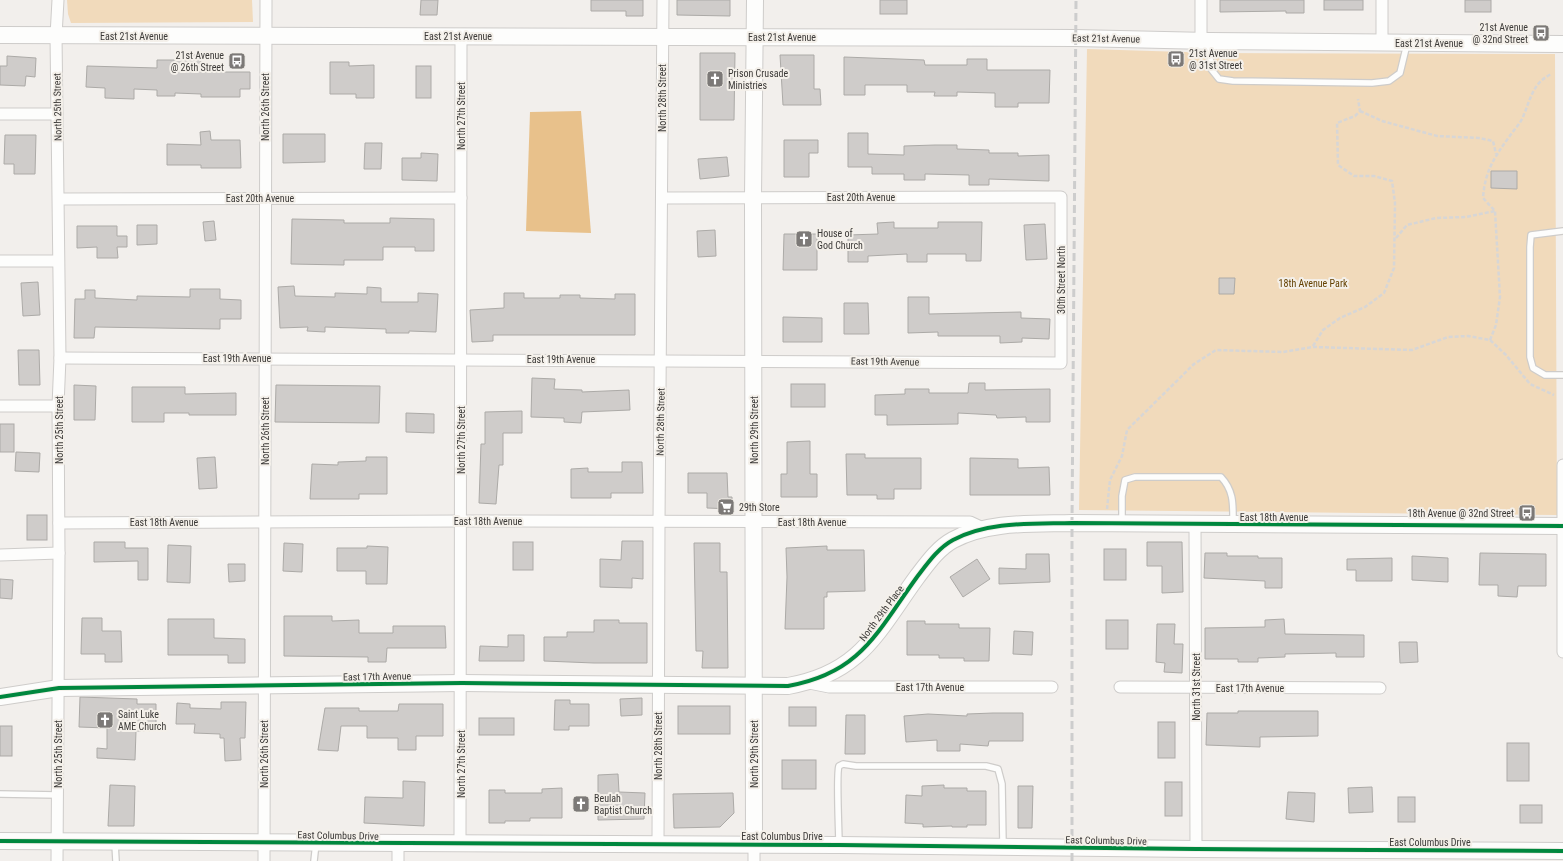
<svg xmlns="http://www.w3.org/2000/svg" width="1563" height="861" viewBox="0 0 1563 861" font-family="'Roboto Condensed',sans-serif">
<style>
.green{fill:#f1dabb}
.water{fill:#e8c18b}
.building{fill:#cfccca;stroke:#acaaa7}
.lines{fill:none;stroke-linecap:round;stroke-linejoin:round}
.lane-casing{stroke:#ceccca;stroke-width:8}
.street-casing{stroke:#ceccca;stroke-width:13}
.secondary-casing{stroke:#ceccca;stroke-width:18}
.path{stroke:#d7d6d6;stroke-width:2.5;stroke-dasharray:4 2;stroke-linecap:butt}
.lane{stroke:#fdfdfc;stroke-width:5.5}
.street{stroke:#fdfdfc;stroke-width:11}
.secondary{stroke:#fdfdfc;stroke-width:16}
.rail{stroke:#cdcdcd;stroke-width:3;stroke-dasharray:8 4;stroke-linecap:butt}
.cycleway-casing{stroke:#f4f0ea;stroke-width:6}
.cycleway{stroke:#00873e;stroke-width:4}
.labels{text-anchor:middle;stroke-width:4;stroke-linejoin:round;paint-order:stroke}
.poi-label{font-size:10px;fill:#3c3a38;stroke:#f4f0ea;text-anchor:start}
.street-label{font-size:10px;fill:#3c3a38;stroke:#f4f0ea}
.park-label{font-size:10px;fill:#634000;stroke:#f4f0ea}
</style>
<rect width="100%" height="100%" fill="#f2efec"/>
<g class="green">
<path d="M67,0H252L253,22L71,23L68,14Z"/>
<path d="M1087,49L1217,53L1555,54L1557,515L1079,510Z"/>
</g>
<path class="water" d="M581,111L591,233L526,231L530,112Z"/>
<g class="building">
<path d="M421,0H438L437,15H420Z"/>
<path d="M591,0H643V16H626V11H591Z"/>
<path d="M677,0H730V16L677,15Z"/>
<rect x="880" y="0" width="27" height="14"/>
<path d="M1220,0H1304V13H1286V11L1220,12Z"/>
<rect x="1324" y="0" width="39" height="10"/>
<rect x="1465" y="0" width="26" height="12"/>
<path d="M700,53H735L734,120H700Z"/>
<path d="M180,54L201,55V72H250V89H240V97H201V94L175,93V96H157V90L134,89V99L105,98V88L86,87L87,66L157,68V60H180Z"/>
<path d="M780,55H814V89H820L821,105H783Z"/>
<path d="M7,56L36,58L35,77L26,76L25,86L0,85V66H7Z"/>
<path d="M844,57L924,60L925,65H967V59H987V70H1050L1049,103H1018V107H995V93L957,92V96H934L935,92H907V85H865V95H844Z"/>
<path d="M330,62H349V66L374,65V98H356V94H330Z"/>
<rect x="416" y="66" width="15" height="32"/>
<path d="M210,131L211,140H240L241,168H201V165H167V144L201,145L200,132Z"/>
<path d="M848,133H868V154L904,155V146L935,145H957V149L989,150V153H1018V156L1049,155V181L989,179V185H969V175L925,174V180H904V174H872V167H848Z"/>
<path d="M283,134H325V162L283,163Z"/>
<path d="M5,135H36L35,174H14V164H4Z"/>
<path d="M784,140H818V153H809V177H784Z"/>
<path d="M365,143H382L381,169H364Z"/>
<path d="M421,153L438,154L437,181L402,180V158H421Z"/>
<path d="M727,157L729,176L700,179L698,159Z"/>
<path d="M1491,171H1517V189L1491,188Z"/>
<path d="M390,218L434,219V251H415V247H383V260H344V265L291,264L292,219L344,220V223H390Z"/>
<path d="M214,221L216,240L205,241L203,222Z"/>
<path d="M894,222V228H938V222H982L981,261H966V254H927V262H907V254L868,256V262H848V235L878,234L877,223Z"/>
<path d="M1045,224L1047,259L1026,260L1024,225Z"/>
<path d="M137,225H157V244L137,245Z"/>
<path d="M77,226H117V236H127V247H117L118,258H97V247L77,248Z"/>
<path d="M715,230L716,256L698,257L697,231Z"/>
<path d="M784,234H817V270H783Z"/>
<path d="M1219,278H1235L1234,294H1219Z"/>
<path d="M38,282L40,315L23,316L21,283Z"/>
<path d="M294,286L295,296L335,297V293L367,294V287L381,288V302H418V293L438,294L436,332L409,331V333H386V329L325,327V332L307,331L308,327L280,328L278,287Z"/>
<path d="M190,289H220V299L241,300V319H220V329L95,327L94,338H74L75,299H85V290H95V298L137,300V296L190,297Z"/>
<path d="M504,293H524V298H560V295H580V298L615,299V294H635V335H493V341L472,342L470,310L504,308Z"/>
<path d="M908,297H929V314L1021,312V318L1050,319L1049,339L1022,338V342L1000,343V336H938V332L908,333Z"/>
<path d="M844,303H868L869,334H844Z"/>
<path d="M783,317L822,318V342H783Z"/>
<path d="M18,350H39L40,385H19Z"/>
<path d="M532,378L555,379L554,389L582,390V392L629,390L630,410L582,412L581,423L564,422V418L531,417Z"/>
<path d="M969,383H985V390L1050,389V422H1026V417L997,418L996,415L958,413V424L887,425V415H875V395L905,394V389H929V393H968Z"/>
<rect x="791" y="384" width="34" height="23"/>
<path d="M74,385L96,386L95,420H74Z"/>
<path d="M276,385L380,386L379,423L275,422Z"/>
<path d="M132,387H185V394L236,393V415H189V413H164V422H132Z"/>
<path d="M522,411V433H503V465H499L496,504L479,503L481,444H485V412Z"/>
<path d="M406,413L434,414V433L406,432Z"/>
<rect x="0" y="424" width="14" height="28"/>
<path d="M810,441V474H817V497H781V474H787V442Z"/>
<path d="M16,452L40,453L39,472L15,471Z"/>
<path d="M846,454H865V458H921V489H894V499H877V495H847Z"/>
<path d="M215,457L217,488L199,489L197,458Z"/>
<path d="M366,457H387V494H359V499H310L312,464L338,465V462L366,461Z"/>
<path d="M970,458L1018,459V468L1049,467L1050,495H970Z"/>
<path d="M622,462H642L643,493H611V498H571V469L588,468V472H622Z"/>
<path d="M688,473H727L728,497H732V509L707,508V493H688Z"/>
<rect x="27" y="515" width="20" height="25"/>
<path d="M622,541H643V579L632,578V588L600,587V559L621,560Z"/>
<path d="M94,542H125V548H148V580H138V561L94,562Z"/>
<rect x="513" y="542" width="20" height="28"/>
<path d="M1147,542H1182L1183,592L1162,593V566H1147Z"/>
<path d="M284,543L303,544L302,572L283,571Z"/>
<path d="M694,543H720V572H727L728,668H702L703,651H696Z"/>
<path d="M168,545L191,546L190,583L167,582Z"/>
<path d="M367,546L388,547L387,584H366V571H337V548H367Z"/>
<path d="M827,546V550H864L865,591L827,592V597H824V629H785L787,577L786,548Z"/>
<rect x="1104" y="549" width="22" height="31"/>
<path d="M1205,553H1227V556H1258V558H1282V588H1265V581L1204,578Z"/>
<path d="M1480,553L1546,554V586H1518L1517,597L1498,596V585H1479Z"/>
<path d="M1026,554H1049L1050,582L999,584V568L1026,569Z"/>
<path d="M1412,556L1448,558V582L1412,580Z"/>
<path d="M1392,558V581H1356V570H1347V559Z"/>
<path d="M977,559L990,579L963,597L950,577Z"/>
<path d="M228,564H245V581L229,582Z"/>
<path d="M0,579L13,580L12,599L0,598Z"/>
<path d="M284,616H332V621L359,620V633H393V626H445L446,648H387L386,662H368V657L284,656Z"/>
<path d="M82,618H102V631H121L122,662H105V654H81Z"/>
<path d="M168,619H214V638L245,639V663H228V655H168Z"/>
<path d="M1284,619L1285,634L1364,635V657H1336V653L1285,654V657L1258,658V662H1238V659H1205V628L1265,627V620Z"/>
<path d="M594,620H619V623H647V663H594L544,661V637H567V632H594Z"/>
<rect x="1106" y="620" width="22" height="29"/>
<path d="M907,621H925V624H959V628H990L989,661H964V658H939V655H907Z"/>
<path d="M1157,624H1175L1174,644H1183L1182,673L1164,672L1165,663L1156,662Z"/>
<path d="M1014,631L1033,632L1032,655L1013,654Z"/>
<path d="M508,635H524V661H479L480,646L508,647Z"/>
<path d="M1399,642H1417L1418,662L1400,663Z"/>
<path d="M80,697L137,699V704H156V731H136L135,760L97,758V748L107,749V728L79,727Z"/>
<path d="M642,698V715L621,716L620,699Z"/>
<path d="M555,700H570V704H589V726H569V730H554Z"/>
<path d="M221,702H246L245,738H240L241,760L225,761L224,738H220V734L194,733L195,724H176L177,703L190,704V708L221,709Z"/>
<path d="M399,704H443V736H416V750H398V738H367V726H341L338,751L318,750L325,708H359V711H398Z"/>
<rect x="678" y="706" width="52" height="28"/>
<rect x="789" y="707" width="27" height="19"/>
<path d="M1238,711H1318V736L1260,737V747L1206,745L1207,713H1238Z"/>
<path d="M993,713H1023V741H989L988,746L960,744V751H937V740L906,742L904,716L928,714L967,716V714Z"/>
<path d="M846,715H865V754H845Z"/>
<rect x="479" y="718" width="35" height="17"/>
<rect x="1158" y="722" width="17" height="36"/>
<rect x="0" y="726" width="12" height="30"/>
<rect x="1507" y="743" width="22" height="38"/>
<rect x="782" y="760" width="34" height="29"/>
<path d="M618,774L619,792L645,793L644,819L598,820V775Z"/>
<path d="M403,781L425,782L424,826L364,823L365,797L403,798Z"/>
<rect x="1165" y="782" width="17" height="34"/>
<path d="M110,785L135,786L134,826H108Z"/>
<path d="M944,785V788H967V791H986V825H967V827H952V826L923,827V824L905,823L906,795L922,796V786Z"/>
<path d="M1018,786H1033L1032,828H1018Z"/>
<path d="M1372,787L1373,812L1349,813L1348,788Z"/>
<path d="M562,788V818H530V821H505V823H489V790H505V793H542V789Z"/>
<path d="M1288,792L1315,793L1314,822L1286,819Z"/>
<path d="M733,793L734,813L720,827L674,828L673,794Z"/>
<rect x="1398" y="797" width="17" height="25"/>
<rect x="1520" y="805" width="22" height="18"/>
</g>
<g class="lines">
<g class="lane-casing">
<g id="lane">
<path d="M1209,43L1211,69L1219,79L1233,81L1372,83L1389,81L1400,73L1407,44"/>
<path d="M1563,231L1531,235L1530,247V357L1533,368L1545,375H1563"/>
<path d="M1122,522V496L1125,480L1135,477H1221C1234,491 1233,504 1233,522"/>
<path d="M0,794L58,795"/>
<path d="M115,844L116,861"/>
<path d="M839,844C839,832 836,772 839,766L843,764L856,766H986L998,769L1002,784L1003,845"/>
<path d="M314,861L316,843"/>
</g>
</g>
<g class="street-casing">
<g id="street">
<path d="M1201,0V41"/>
<path d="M1382,43V0"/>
<path d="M0,114H57"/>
<path d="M59,199L461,198"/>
<path d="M0,261H58"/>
<path d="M60,358L1061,363V197L662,198"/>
<path d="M0,406H58"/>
<path d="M1563,465V652"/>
<path d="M59,523L461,521L970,522L985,529"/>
<path d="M1195,524L1196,849"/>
<path d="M0,555L59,553"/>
<path d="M809,683L829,687H1052"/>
<path d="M1120,687L1380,688"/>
<path d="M460,844L461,36"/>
<path d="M658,844L659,522L663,0"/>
<path d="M57,861L59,553L58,406L60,358L56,36L58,0"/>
<path d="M264,861L266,0"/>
<path d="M398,861V844"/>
<path d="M754,861V844"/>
</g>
</g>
<g class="secondary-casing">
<g id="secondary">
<path d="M0,35L1075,38L1209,41L1563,44"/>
<path d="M0,697L59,688L462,683L788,686C861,673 877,632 917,577C927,564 938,548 953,540C988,521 1033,524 1072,523L1563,526"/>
<path d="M0,841L839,845L1196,849L1563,851"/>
<path d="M754,844L753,197L755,0"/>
</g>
</g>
<g class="path">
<path d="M1360,111L1382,121L1437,136L1479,138L1493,141L1496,154"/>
<path d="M1396,238L1407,225L1436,218L1466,217L1495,211"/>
<path d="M1490,340L1496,325L1500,297L1495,211L1483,198C1485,171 1494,158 1509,137C1513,131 1519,125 1522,119C1530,102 1532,82 1552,74"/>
<path d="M1313,346L1323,330L1340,318L1365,307L1384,293L1394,268L1395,203L1392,181L1374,176H1354L1338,165L1337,123L1355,116L1360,111L1358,99"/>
<path d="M1107,509L1110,480L1122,456L1127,430L1194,364L1216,350L1283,352L1313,347L1412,350L1448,337L1468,336L1490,340L1506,355L1530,384L1554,395"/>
</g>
<use href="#lane" class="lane"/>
<use href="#street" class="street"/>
<use href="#secondary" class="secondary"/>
<path class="rail" d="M1072,861V523L1076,0"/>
<g class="cycleway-casing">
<g id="cycleway">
<path d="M0,697L59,688L462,683L788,686C861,673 877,632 917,577C927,564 938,548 953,540C988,521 1033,524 1072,523L1563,526"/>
<path d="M0,841L839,845L1196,849L1563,851"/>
</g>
</g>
<use href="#cycleway" class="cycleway"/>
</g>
<defs>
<g id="bus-square" transform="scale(0.9)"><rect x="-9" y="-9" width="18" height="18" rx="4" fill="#7c7977" stroke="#f4f0ea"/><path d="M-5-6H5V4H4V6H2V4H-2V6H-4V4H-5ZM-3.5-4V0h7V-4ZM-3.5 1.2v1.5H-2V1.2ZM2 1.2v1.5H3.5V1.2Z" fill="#fff"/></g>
<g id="church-square" transform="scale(0.9)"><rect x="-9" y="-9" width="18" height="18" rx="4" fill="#7c7977" stroke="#f4f0ea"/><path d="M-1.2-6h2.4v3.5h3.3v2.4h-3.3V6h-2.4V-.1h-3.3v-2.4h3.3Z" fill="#fff"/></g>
<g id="supermarket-square" transform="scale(0.9)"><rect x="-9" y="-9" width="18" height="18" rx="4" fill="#7c7977" stroke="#f4f0ea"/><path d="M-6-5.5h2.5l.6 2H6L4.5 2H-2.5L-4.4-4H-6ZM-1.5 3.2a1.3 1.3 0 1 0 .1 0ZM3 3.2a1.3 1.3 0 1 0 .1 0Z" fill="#fff"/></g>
</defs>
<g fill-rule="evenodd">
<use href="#bus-square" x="1541" y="33"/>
<use href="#bus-square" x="1176" y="59"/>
<use href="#bus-square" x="237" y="61"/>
<use href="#church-square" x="715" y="79"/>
<use href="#church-square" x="804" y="239"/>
<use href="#supermarket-square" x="726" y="507"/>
<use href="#bus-square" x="1527" y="513"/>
<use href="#church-square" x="105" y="720"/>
<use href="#church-square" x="581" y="804"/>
</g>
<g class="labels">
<g class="poi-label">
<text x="1528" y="31" text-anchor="end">21st Avenue<tspan x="1528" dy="12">@ 32nd Street</tspan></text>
<text x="1189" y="57">21st Avenue<tspan x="1189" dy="12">@ 31st Street</tspan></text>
<text x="224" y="59" text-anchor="end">21st Avenue<tspan x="224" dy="12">@ 26th Street</tspan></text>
<text x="728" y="77">Prison Crusade<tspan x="728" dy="12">Ministries</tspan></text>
<text x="817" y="237">House of<tspan x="817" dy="12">God Church</tspan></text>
<text x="739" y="511">29th Store</text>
<text x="1514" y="517" text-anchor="end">18th Avenue @ 32nd Street</text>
<text x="118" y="718">Saint Luke<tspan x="118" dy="12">AME Church</tspan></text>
<text x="594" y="802">Beulah<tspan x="594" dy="12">Baptist Church</tspan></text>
</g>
<g class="street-label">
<text x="134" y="40">East 21st Avenue</text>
<text x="458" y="40">East 21st Avenue</text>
<text x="782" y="41">East 21st Avenue</text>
<text transform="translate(1106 38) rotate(1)" y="4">East 21st Avenue</text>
<text x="1429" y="47">East 21st Avenue</text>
<text transform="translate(662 98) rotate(-90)" y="4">North 28th Street</text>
<text transform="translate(57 107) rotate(-91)" y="4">North 25th Street</text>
<text transform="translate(265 107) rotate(-90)" y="4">North 26th Street</text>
<text transform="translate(461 116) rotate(-90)" y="4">North 27th Street</text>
<text x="861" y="201">East 20th Avenue</text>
<text x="260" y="202">East 20th Avenue</text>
<text transform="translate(1061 280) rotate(-90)" y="4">30th Street North</text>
<text x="237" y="362">East 19th Avenue</text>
<text x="561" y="363">East 19th Avenue</text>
<text transform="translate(885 361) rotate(1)" y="4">East 19th Avenue</text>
<text transform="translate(660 422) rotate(-89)" y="4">North 28th Street</text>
<text transform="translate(59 430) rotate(-90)" y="4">North 25th Street</text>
<text transform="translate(754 430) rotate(-90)" y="4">North 29th Street</text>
<text transform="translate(265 431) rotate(-90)" y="4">North 26th Street</text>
<text transform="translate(461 440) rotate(-90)" y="4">North 27th Street</text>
<text x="1274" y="521">East 18th Avenue</text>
<text x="488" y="525">East 18th Avenue</text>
<text x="164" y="526">East 18th Avenue</text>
<text x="812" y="526">East 18th Avenue</text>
<text transform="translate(881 613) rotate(-53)" y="4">North 29th Place</text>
<text transform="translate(377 676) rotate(-1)" y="4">East 17th Avenue</text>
<text x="930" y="691">East 17th Avenue</text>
<text transform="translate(1196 687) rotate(-90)" y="4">North 31st Street</text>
<text x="1250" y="692">East 17th Avenue</text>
<text transform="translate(658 746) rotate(-90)" y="4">North 28th Street</text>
<text transform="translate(58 754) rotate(-90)" y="4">North 25th Street</text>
<text transform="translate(264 754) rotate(-90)" y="4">North 26th Street</text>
<text transform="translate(754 754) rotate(-90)" y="4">North 29th Street</text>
<text transform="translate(461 764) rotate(-90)" y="4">North 27th Street</text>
<text transform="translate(338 835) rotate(1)" y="4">East Columbus Drive</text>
<text x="782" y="840">East Columbus Drive</text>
<text transform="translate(1106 840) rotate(1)" y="4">East Columbus Drive</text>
<text x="1430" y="846">East Columbus Drive</text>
</g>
<g class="park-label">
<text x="1313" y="287">18th Avenue Park</text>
</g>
</g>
</svg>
